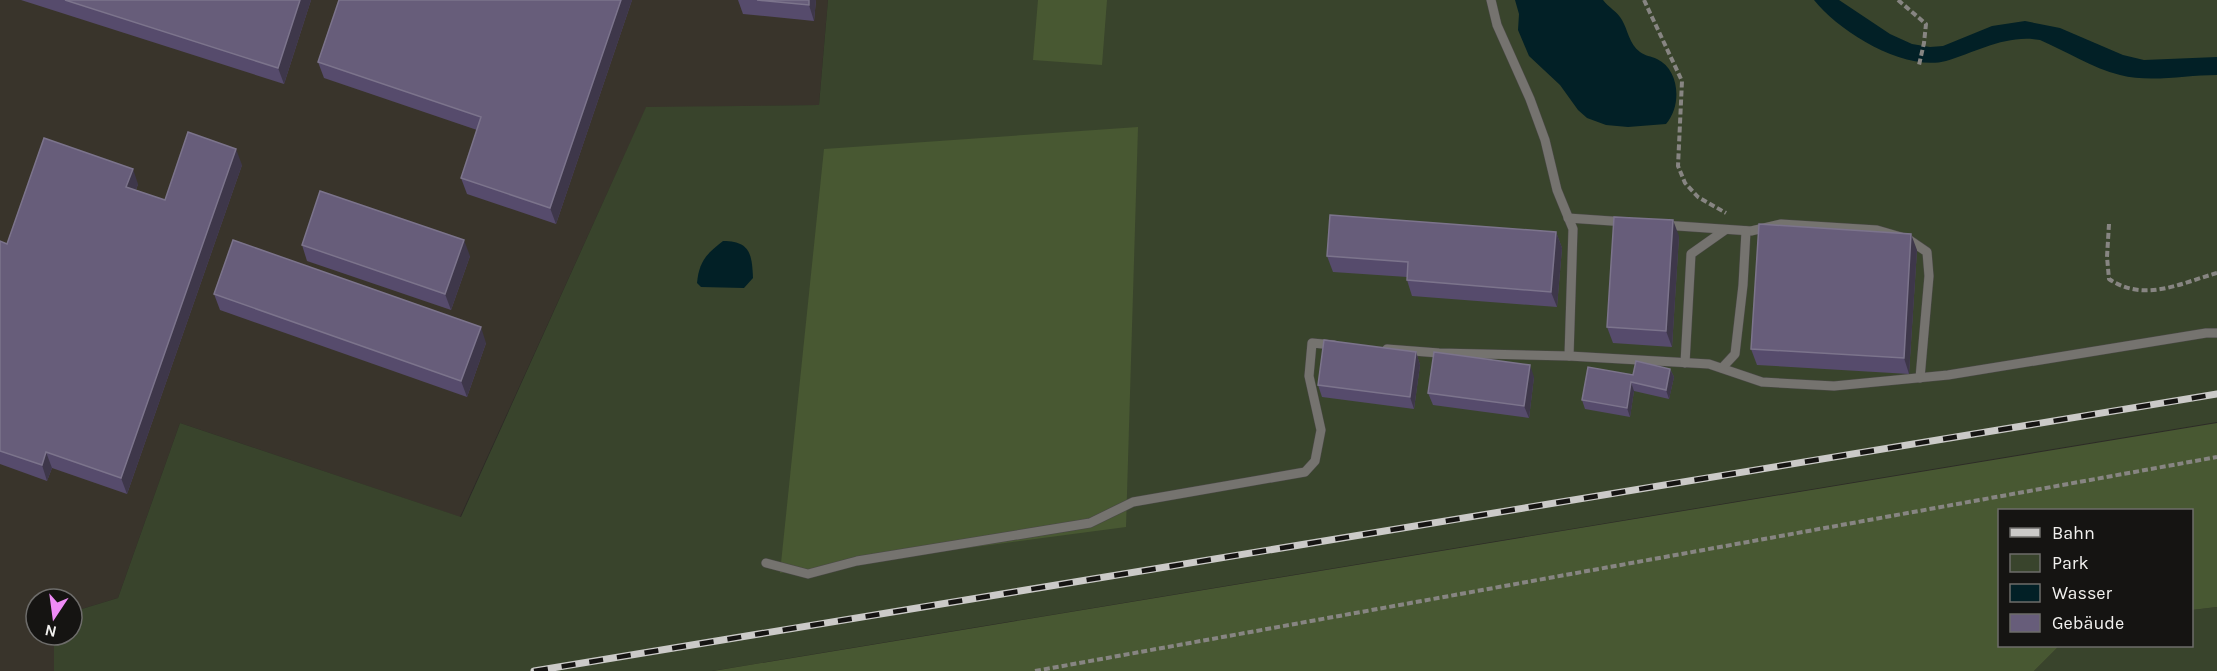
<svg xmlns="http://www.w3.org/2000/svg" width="2217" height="671" viewBox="0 0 2217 671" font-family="Karla,sans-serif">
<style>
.built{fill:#39342b}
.green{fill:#39442c}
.forest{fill:#485832}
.water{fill:#022026}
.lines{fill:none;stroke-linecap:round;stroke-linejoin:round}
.lane-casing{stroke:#4a4946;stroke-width:10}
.path{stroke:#878582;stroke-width:4;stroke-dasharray:6 3;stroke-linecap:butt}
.lane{stroke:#75736f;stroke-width:9}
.rail-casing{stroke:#cbcac8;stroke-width:7}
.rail{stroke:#151412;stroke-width:4.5;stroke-dasharray:14;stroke-linecap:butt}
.wall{fill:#564b6c}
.shaded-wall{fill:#3e374a}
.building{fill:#675d7a;stroke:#7c748c;stroke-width:1.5}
</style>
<rect width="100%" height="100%" fill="#2d2b27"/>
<path class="built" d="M0,0H828L819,105L646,108L460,517L180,423L118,598L72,612V599H36V635H54V671H0Z"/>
<g class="green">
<path d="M828,0H2217V422L712,671H54V635H72V612L118,598L180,423L461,517L646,107L819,105Z"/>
<path d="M2217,607V671H2034L2059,646H2192V610Z"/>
</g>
<g class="forest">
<path d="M1038,0H1107L1102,65L1033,60Z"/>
<path d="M1138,127L1126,527L780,573L824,149Z"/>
<path d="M2217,423V607L2192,610V510H2000V646H2059L2034,671H713Z"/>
</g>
<g class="water">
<path d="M1515,0H1603C1608,7 1618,12 1622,20C1628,30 1629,44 1640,52C1645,56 1651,56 1657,59C1680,70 1682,106 1666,124L1628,127L1606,125L1587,118L1578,110L1560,85L1529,56L1518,30L1519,14Z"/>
<path d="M1814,0H1839L1890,34L1912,44L1930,47L1943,46L1992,26L2025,21L2060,28L2123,55L2144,60L2217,57V75C2186,75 2150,83 2120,75C2092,68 2066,51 2040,40C2006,34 1977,52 1946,61C1905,72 1839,32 1814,0Z"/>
<path d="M723,241C750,241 752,254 753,278L744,288L701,287L697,283C699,262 706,254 723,241Z"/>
</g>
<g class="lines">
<g class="lane-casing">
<g id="lane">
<path d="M1491,0L1497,25L1530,99L1545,140L1557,190L1573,229L1569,356"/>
<path d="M1568,218L1626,222"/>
<path d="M1663,225L1751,231L1781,224L1877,230L1908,239L1927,252L1929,276L1920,378"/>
<path d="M1387,349L1439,353L1569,356L1709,364L1762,382L1834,386L1948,375L2206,333H2217"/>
<path d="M1685,363L1691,254L1725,230"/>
<path d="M1722,368L1735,354L1743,285L1746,231"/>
<path d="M766,563L808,574L857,561L1090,523L1133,502L1305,472L1315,461L1321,430L1309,376L1312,343L1334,345"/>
</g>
</g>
<g class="path">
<path d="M1644,0L1682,81L1678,166L1685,183L1698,197L1726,213"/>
<path d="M1898,0L1926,24L1924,43L1919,65"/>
<path d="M2109,224L2107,257L2109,279C2144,303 2181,283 2217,273"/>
<path d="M1035,671L2217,457"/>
</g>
<use href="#lane" class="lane"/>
<g class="rail-casing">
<path id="rail" d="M534,671L2217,394"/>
</g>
<use href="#rail" class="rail"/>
</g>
<g class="wall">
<path d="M21,0H311L284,84Z"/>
<path d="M339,0H632L556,224L467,194L461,178L477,130L324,78L318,62Z"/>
<path d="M738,0H816L814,21L743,14Z"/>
<path d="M242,165L127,494L52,468L47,481L0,464V241L7,244L138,184L136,190L165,200Z"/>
<path d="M1556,232L1562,248L1557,307L1412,296L1407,280V277L1333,272L1327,256Z"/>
<path d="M1679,236L1672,347L1613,343L1607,327Z"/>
<path d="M302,245L470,256L451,310L307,261Z"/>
<path d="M1917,250L1909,374L1757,365L1751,349Z"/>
<path d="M214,294L486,343L467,397L220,310Z"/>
<path d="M1416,352L1420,365L1414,409L1322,397L1318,385Z"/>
<path d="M1670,369L1674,377L1669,399L1634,391L1630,417L1585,409L1582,400L1633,375Z"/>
<path d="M1534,377L1529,418L1433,405L1428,393Z"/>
</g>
<g class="shaded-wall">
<path d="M300,0H311L284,84L278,68Z"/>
<path d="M621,0H632L556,224L550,208Z"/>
<path d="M809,0H816L814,21L809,5Z"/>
<path d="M236,149L242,165L127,494L121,478Z"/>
<path d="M133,169L138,184L132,202L126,187Z"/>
<path d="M1673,220L1679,236L1672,347L1666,331Z"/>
<path d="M1556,232L1562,248L1557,307L1551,292Z"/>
<path d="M1911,234L1917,250L1909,374L1904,358Z"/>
<path d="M464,240L470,256L451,310L445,294Z"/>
<path d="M481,327L486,343L467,397L461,381Z"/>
<path d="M1416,352L1420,365L1414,409L1410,397Z"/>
<path d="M1530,365L1534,377L1529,418L1524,406Z"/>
<path d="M1670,369L1674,377L1669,399L1666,390Z"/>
<path d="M1631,382L1634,391L1630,417L1627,408Z"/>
<path d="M46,452L52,468L47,481L42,465Z"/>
</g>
<g class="building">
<path d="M65,0H300L278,68Z"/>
<path d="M339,0H621L550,208L461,178L481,117L318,62Z"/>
<path d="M757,0H809V5Z"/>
<path d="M188,132L236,149L121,478L46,452L42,465L0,451V241L7,244L44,138L133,169L126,187L165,200Z"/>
<path d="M320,191L464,240L445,294L302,245Z"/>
<path d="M1330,215L1556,232L1551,292L1407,280L1408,262L1327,256Z"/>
<path d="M1614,217L1673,220L1666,331L1607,327Z"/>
<path d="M1759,224L1911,234L1904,358L1751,349Z"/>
<path d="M233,240L481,327L461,381L214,294Z"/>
<path d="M1324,340L1416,352L1410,397L1318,385Z"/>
<path d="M1434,352L1530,365L1524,406L1428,393Z"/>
<path d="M1636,361L1670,369L1666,390L1631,382L1627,408L1582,400L1588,367L1633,375Z"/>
</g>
<rect x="1998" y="509" width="195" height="138" fill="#151412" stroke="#6d6c6a" stroke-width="1.5"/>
<rect x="2010" y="528" width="30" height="9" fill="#cbcac8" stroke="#6d6c6a" stroke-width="1.5"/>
<text x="2052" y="539" font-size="18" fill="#f2f1ef">Bahn</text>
<rect x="2010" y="554" width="30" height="18" fill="#39442c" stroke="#6d6c6a" stroke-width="1.5"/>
<text x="2052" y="569" font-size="18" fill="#f2f1ef">Park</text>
<rect x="2010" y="584" width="30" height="18" fill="#022026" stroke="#6d6c6a" stroke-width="1.5"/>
<text x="2052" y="599" font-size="18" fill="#f2f1ef">Wasser</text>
<rect x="2010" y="614" width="30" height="18" fill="#675d7a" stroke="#6d6c6a" stroke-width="1.5"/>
<text x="2052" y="629" font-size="18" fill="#f2f1ef">Gebäude</text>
<g transform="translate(54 617) rotate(193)"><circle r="28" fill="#151412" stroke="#6d6c6a" stroke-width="1.5"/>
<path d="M0-4.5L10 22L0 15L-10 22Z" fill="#ef8bf7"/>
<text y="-9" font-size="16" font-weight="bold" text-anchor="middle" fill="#f2f1ef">N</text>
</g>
</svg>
